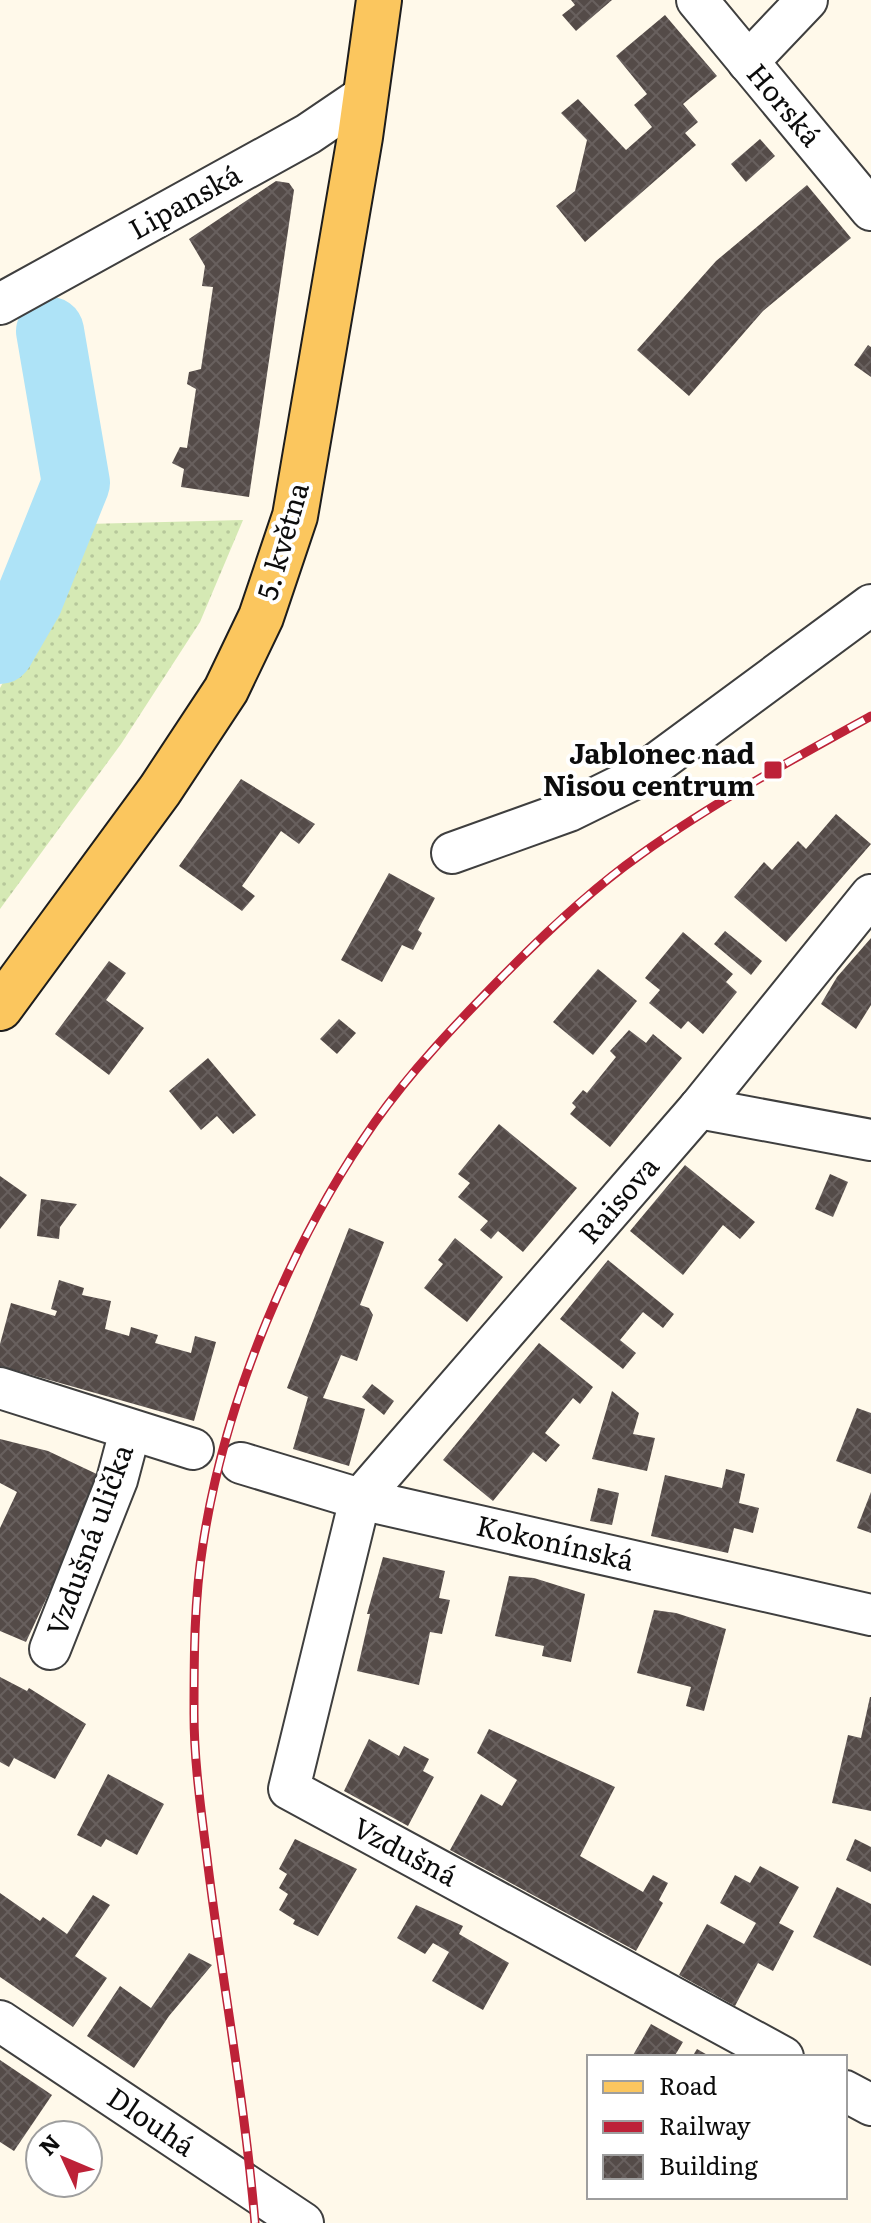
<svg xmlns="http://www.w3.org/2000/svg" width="871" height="2223" viewBox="0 0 871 2223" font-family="Literata,serif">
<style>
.grass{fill:url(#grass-dots)}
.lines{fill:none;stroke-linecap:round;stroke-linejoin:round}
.river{stroke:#aee3f7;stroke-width:68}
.building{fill:url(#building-cross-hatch)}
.minor-casing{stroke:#3f3f3f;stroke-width:44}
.major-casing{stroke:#1d1d1d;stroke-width:48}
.minor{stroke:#fff;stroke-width:40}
.major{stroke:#fbc65e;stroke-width:44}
.rail-casing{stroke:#bd2238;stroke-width:9}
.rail{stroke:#fff;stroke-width:6;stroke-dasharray:18;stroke-linecap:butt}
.poi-dot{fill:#bd2238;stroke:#fff;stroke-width:3}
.labels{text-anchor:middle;stroke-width:8;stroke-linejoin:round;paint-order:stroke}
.street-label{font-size:28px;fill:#0c0c0c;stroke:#fff}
.poi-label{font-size:28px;font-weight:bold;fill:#0c0c0c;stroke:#fff;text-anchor:end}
</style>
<defs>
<pattern id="grass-dots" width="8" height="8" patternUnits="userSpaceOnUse" patternTransform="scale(2)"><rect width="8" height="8" fill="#d5e9b4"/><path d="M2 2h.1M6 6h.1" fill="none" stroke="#b6c79a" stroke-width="1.8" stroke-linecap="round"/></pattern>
<pattern id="building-cross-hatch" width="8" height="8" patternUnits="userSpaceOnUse" patternTransform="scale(2)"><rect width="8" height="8" fill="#544b48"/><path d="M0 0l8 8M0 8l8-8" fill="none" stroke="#68605e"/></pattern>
</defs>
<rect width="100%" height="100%" fill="#fff9ea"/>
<path class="grass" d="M243,520L200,622L121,744L0,909V688L87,524Z"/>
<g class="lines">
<path class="river" d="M0,650L29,600L76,483L50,331"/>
</g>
<g class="building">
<path d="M571,0H612L576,31L562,15L575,5Z"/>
<path d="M665,15L717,76L683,104L698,122L685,133L696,145L585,242L556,206L575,191L587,140L561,113L578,99L626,150L652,127L634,105L647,94L616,56Z"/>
<path d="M760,139L775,156L746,182L731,164Z"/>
<path d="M276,181L289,183L294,190L249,497L181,487L184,469L172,463L180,447L187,448L196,389L187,384L189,372L201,369L213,287L202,286L205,266L189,239Z"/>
<path d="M807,185L851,238L763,311L689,396L637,350L716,261Z"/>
<path d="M868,345L871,347V377L854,365Z"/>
<path d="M241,779L315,824L299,844L281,831L242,886L255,896L242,911L179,866Z"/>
<path d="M836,814L871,844L786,942L734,897L764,862L772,870L798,841L806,849Z"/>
<path d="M389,873L435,898L418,930L422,933L413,950L402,945L382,982L341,960Z"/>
<path d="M725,931L762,961L751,975L714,944Z"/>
<path d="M683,932L733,974L726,982L737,992L703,1034L688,1021L681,1029L649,1003L660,990L645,978Z"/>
<path d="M871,938V1005L856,1029L821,1004L837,977Z"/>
<path d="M109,961L126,973L106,1000L144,1028L109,1075L55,1034Z"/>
<path d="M598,969L637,1001L593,1055L553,1022Z"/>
<path d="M339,1019L356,1033L337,1054L320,1039Z"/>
<path d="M629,1030L646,1043L653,1034L682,1058L610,1147L570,1114L576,1107L572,1103L583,1090L587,1093L616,1057L610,1051Z"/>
<path d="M208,1058L256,1115L233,1134L217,1116L201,1130L169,1091Z"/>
<path d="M499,1124L577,1188L523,1252L498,1231L491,1239L480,1230L488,1221L458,1197L470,1183L458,1174Z"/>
<path d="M685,1165L755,1222L740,1239L723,1225L683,1275L630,1231Z"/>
<path d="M830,1174L848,1182L833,1217L815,1209Z"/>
<path d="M0,1176L27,1195L0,1229Z"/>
<path d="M41,1199L77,1204L60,1227L59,1239L37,1236Z"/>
<path d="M349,1228L384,1242L360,1305L369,1308L373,1315L357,1361L341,1355L323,1398L365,1409L349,1466L293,1449L308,1397L287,1388Z"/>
<path d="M455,1238L503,1277L467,1322L424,1288L443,1264L438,1260Z"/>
<path d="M608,1260L674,1314L663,1328L643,1312L620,1340L636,1353L623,1369L560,1319Z"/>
<path d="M59,1280L84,1288L82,1295L111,1301L105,1329L129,1336L131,1327L158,1335L155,1343L191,1353L195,1336L216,1342L194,1421L0,1366V1344L11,1303L55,1316L57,1311L51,1309Z"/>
<path d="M539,1343L593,1387L580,1404L573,1398L545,1433L560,1445L546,1462L533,1452L493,1501L443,1460Z"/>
<path d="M372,1384L394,1401L384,1415L362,1397Z"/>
<path d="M612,1391L639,1413L633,1434L655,1438L647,1471L592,1459Z"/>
<path d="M857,1408L871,1413V1474L836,1461Z"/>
<path d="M0,1439L48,1451L103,1477L26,1642L0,1631V1528L17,1492L0,1483Z"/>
<path d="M726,1469L745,1474L739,1503L759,1508L753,1533L734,1528L728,1553L651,1536L665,1475L722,1488Z"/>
<path d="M598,1488L619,1493L612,1525L590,1521Z"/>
<path d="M871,1492V1533L857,1528Z"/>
<path d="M383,1557L445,1571L439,1598L450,1600L442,1634L430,1632L419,1685L357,1671L370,1614H367Z"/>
<path d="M509,1576L534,1578L585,1594L571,1662L542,1656L544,1646L495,1636Z"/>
<path d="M654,1610L676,1613L726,1629L704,1711L686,1706L691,1687L637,1673Z"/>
<path d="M0,1677L27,1691L29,1688L86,1724L55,1779L14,1758L9,1767L0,1762Z"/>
<path d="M870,1697H871V1811L832,1803L848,1735L861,1738Z"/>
<path d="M489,1729L615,1787L580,1856L643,1892L653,1875L668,1883L659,1900L663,1903L636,1951L450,1850L481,1794L502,1806L517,1780L477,1753Z"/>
<path d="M369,1739L399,1756L404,1746L429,1759L423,1771L434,1777L408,1826L344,1791Z"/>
<path d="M108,1774L164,1804L137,1855L106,1839L101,1847L77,1835Z"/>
<path d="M295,1839L357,1869L318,1936L293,1924L295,1920L279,1910L288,1894L279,1888L287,1874L279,1869Z"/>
<path d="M855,1839L871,1847V1872L846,1860Z"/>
<path d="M760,1866L799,1887L779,1923L794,1931L773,1971L758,1963L735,2006L679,1975L707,1924L744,1944L756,1923L720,1903L735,1875L750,1883Z"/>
<path d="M837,1887L871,1904V1966L813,1937Z"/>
<path d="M0,1893L40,1921L43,1917L67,1934L93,1895L110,1905L75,1956L107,1978L73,2027L0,1977Z"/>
<path d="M416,1905L463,1926L459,1934L509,1963L483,2010L432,1981L449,1952L433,1943L425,1954L397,1938Z"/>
<path d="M189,1953L212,1965L169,2016L134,2068L87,2036L120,1986L151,2008Z"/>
<path d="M651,2024L683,2042L674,2057H632Z"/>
<path d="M697,2049L711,2057H692Z"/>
<path d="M0,2060L52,2095L14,2151L0,2142Z"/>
</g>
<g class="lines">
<g class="minor-casing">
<g id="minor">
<path d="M697,0L871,210"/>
<path d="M748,62L807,0"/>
<path d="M0,304L308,134L367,94"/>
<path d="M452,853L569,811L638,777L871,605"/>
<path d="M699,1108L871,1140"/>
<path d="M0,1388L193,1449"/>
<path d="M241,1463L360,1499L871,1615"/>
<path d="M50,1649L117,1480L130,1431"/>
<path d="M0,2021L303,2223"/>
<path d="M783,2057L289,1789L360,1499L699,1108L871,895"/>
<path d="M845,2091L871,2105"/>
</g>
</g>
<g class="major-casing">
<path id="major" d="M0,1008L160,790L226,690L261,617L295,516L360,137L379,0"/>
</g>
<use href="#minor" class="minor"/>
<use href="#major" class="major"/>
<g class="rail-casing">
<path id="rail" d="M255,2223C245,2103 223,1986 208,1866C202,1816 194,1765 194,1714C194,1658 194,1600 203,1544C225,1400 291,1241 375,1122C411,1071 455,1025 499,980C543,935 589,891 640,855C713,803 793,759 871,716"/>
</g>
<use href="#rail" class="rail"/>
</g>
<rect class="poi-dot" x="763" y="760" width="20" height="20" rx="4"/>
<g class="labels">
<g class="street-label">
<text transform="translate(784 105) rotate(50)" y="10">Horská</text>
<text transform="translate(185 202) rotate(-29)" y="10">Lipanská</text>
<text transform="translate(283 541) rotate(-74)" y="10">5. května</text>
<text transform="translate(619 1200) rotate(-49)" y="10">Raisova</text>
<text transform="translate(90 1540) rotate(-70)" y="10">Vzdušná ulička</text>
<text transform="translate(555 1543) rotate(13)" y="10">Kokonínská</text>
<text transform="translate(405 1852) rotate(28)" y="10">Vzdušná</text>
<text transform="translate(151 2122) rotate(34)" y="10">Dlouhá</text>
</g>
<g class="poi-label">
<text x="755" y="764">Jablonec nad<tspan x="755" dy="32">Nisou centrum</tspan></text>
</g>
</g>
<rect x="587" y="2055" width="260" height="144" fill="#ffffff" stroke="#9e9e9e" stroke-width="2"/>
<rect x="603" y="2081" width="40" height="12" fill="#fbc65e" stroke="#9e9e9e" stroke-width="2"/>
<text x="659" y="2095" font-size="24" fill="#0c0c0c">Road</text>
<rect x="603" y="2121" width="40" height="12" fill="#bd2238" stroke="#9e9e9e" stroke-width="2"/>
<text x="659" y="2135" font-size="24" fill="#0c0c0c">Railway</text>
<rect x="603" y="2155" width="40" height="24" fill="url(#building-cross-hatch)" stroke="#9e9e9e" stroke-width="2"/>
<text x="659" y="2175" font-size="24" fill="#0c0c0c">Building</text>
<g transform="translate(64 2159) rotate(314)"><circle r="38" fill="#ffffff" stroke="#9e9e9e" stroke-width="2"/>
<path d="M0-6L14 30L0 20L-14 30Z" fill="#bd2238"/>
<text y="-12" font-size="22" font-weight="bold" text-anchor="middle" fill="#0c0c0c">N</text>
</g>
</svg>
